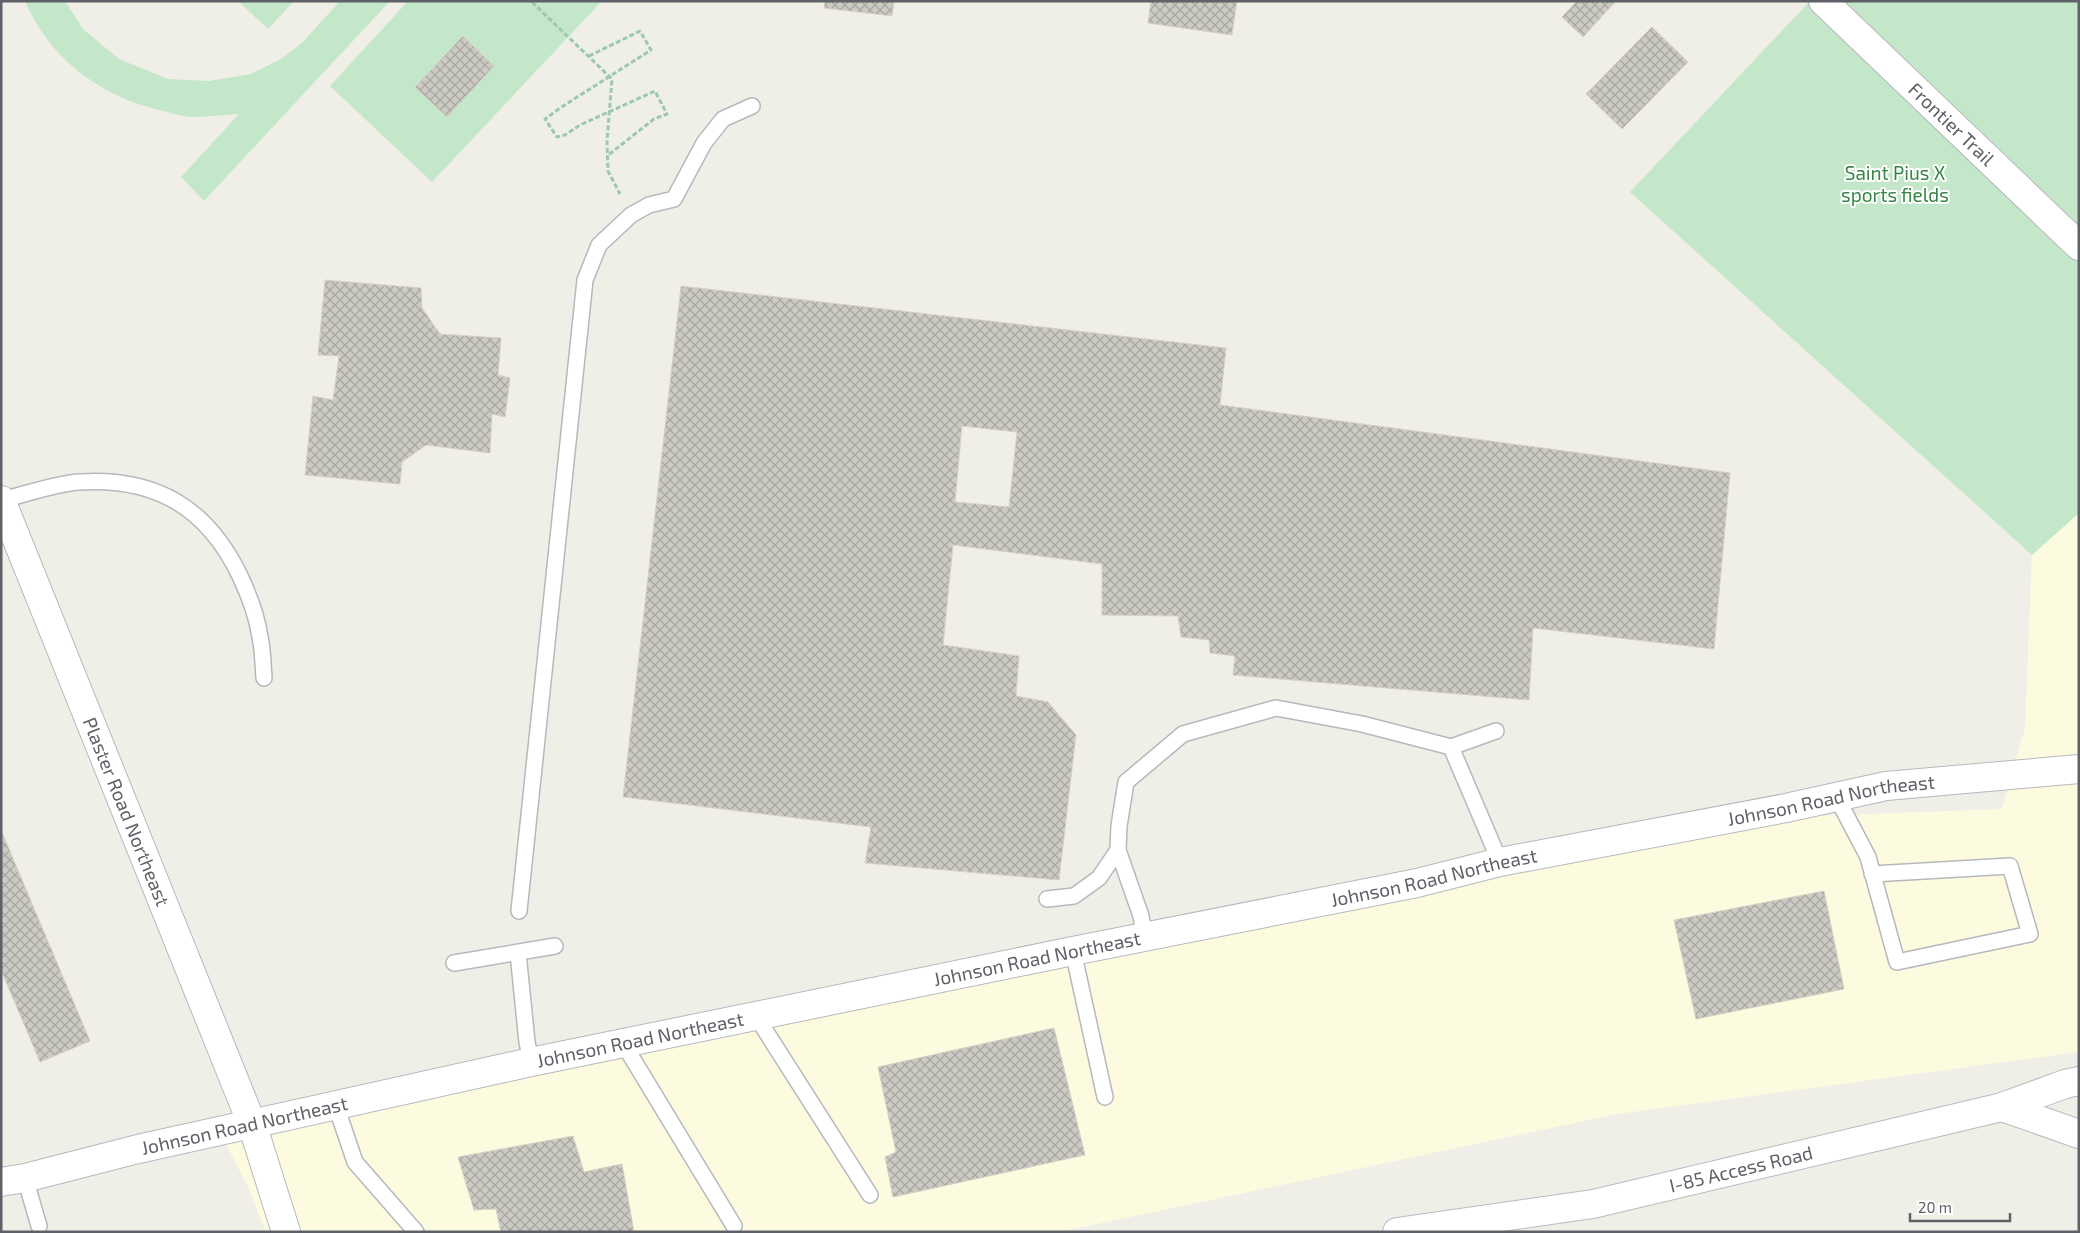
<svg xmlns="http://www.w3.org/2000/svg" width="2080" height="1233" viewBox="0 0 2080 1233" font-family="'Exo 2',sans-serif">
<style>
.commercial{fill:#fdfbdf}
.park{fill:#c4e7c9}
.building{fill:url(#building-cross-hatch);stroke:#d5d2c5;fill-rule:evenodd}
.lines{fill:none;stroke-linecap:round;stroke-linejoin:round}
.lane-casing{stroke:#b7b8bd;stroke-width:18}
.street-casing{stroke:#b7b8bd;stroke-width:30}
.secondary-casing{stroke:#b8bac0;stroke-width:30}
.path{stroke:#9dc8b0;stroke-width:3;stroke-dasharray:5 2.5;stroke-linecap:butt}
.lane{stroke:#fff;stroke-width:15}
.street{stroke:#fff;stroke-width:28}
.secondary{stroke:#fff;stroke-width:28}
.labels{text-anchor:middle;stroke-width:4;stroke-linejoin:round;paint-order:stroke}
.street-label{font-size:19px;fill:#5e6167;stroke:#fff}
.park-label{font-size:19px;fill:#378546;stroke:#fff}
</style>
<defs>
<pattern id="building-cross-hatch" width="8" height="8" patternUnits="userSpaceOnUse" patternTransform="scale(1.25)"><rect width="8" height="8" fill="#cbcac3"/><path d="M0 0l8 8M0 8l8-8" fill="none" stroke="#a8a7a2"/></pattern>
</defs>
<rect width="100%" height="100%" fill="#f0efe7"/>
<path class="commercial" d="M2079,513V1052L1617,1114L1059,1232H266L249,1189L225,1142L635,1043L1763,818L2002,809L2025,728L2032,555Z"/>
<g class="park">
<path d="M25,1H65L83,29L119,59L168,79L209,81L251,74L281,59L302,43L340,1H390L204,201L181,177L239,114C222,115 205,117 189,117C179,116 169,112 159,110C100,96 49,58 25,1Z"/>
<path d="M238,1H294L268,29Z"/>
<path d="M408,1H602L432,182L330,86Z"/>
<path d="M1810,1H2079V513L2032,555L1630,192Z"/>
</g>
<g class="building">
<path d="M825,1H894L892,16L824,8Z"/>
<path d="M1151,1H1237L1232,35L1148,23Z"/>
<path d="M1577,1H1616L1583,37L1562,17Z"/>
<path d="M1652,27L1688,62L1622,129L1586,94Z"/>
<path d="M463,36L494,66L447,117L415,87Z"/>
<path d="M325,280L421,288L422,308L440,334L501,338L498,375L510,378L505,417L492,414L490,453L426,445L402,462L400,484L305,475L313,396L333,400L339,356L318,355Z"/>
<path d="M681,286L1226,348L1220,405L1730,473L1714,649L1533,628L1529,700L1233,675L1235,656L1210,653L1209,640L1181,637L1178,616L1102,615V564L953,545L943,645L1019,656L1016,696L1048,702L1076,735L1059,880L865,863L871,827L623,797ZM962,426L1017,432L1009,507L955,502Z"/>
<path d="M1,830L90,1041L40,1062L1,970Z"/>
<path d="M1824,891L1844,989L1696,1019L1674,920Z"/>
<path d="M1054,1028L1085,1155L893,1197L885,1157L896,1152L878,1067Z"/>
<path d="M573,1136L584,1172L622,1164L634,1232H501L496,1209L474,1210L458,1157Z"/>
</g>
<g class="lines">
<g class="lane-casing">
<g id="lane">
<path d="M1,500C24,495 57,483 79,482C155,477 207,507 240,576C249,595 257,616 260,637C263,651 263,665 264,678"/>
<path d="M1451,747L1496,731"/>
<path d="M1836,796L1868,857L1897,962L2030,934L2010,866L1872,874"/>
<path d="M1047,899L1074,896L1099,878L1118,850"/>
<path d="M519,911L585,280L599,245L631,215L649,205L674,199L704,143L723,119L752,106"/>
<path d="M1145,938L1141,916L1118,850L1119,826L1126,782L1183,734L1276,708L1362,724L1451,747L1500,862"/>
<path d="M1073,951L1105,1097"/>
<path d="M518,953L527,1042L531,1062"/>
<path d="M454,963L555,946"/>
<path d="M756,1016L870,1195"/>
<path d="M623,1043L734,1226"/>
<path d="M336,1106L355,1162L416,1232"/>
<path d="M25,1178L39,1226"/>
</g>
</g>
<g class="street-casing">
<g id="street">
<path id="s1" d="M1823,1L2079,246"/>
<path id="s2" d="M1,500L252,1124L286,1232"/>
<path id="s3" d="M1,1182L25,1178L138,1149L531,1062L1073,951L1417,883L1500,862L1786,808L1886,786L2079,769"/>
</g>
</g>
<g class="secondary-casing">
<g id="secondary">
<path d="M2002,1107L2079,1134"/>
<path id="s4" d="M1397,1232L1593,1204L2002,1107L2065,1084L2079,1081"/>
</g>
</g>
<g class="path">
<path d="M532,2L612,79L607,141L608,171L620,194"/>
<path d="M589,56L640,31L651,50L560,108L545,119L557,137L565,135L580,125L655,91L667,114L654,119L607,156"/>
</g>
<use href="#lane" class="lane"/>
<use href="#street" class="street"/>
<use href="#secondary" class="secondary"/>
</g>
<g class="labels">
<g class="street-label">
<text dy="7" stroke="none"><textPath href="#s1" startOffset="178">Frontier Trail</textPath></text>
<text dy="7" stroke="none"><textPath href="#s3" startOffset="1870">Johnson Road Northeast</textPath></text>
<text dy="7" stroke="none"><textPath href="#s2" startOffset="336">Plaster Road Northeast</textPath></text>
<text dy="7" stroke="none"><textPath href="#s3" startOffset="1465">Johnson Road Northeast</textPath></text>
<text dy="7" stroke="none"><textPath href="#s3" startOffset="1060">Johnson Road Northeast</textPath></text>
<text dy="7" stroke="none"><textPath href="#s3" startOffset="655">Johnson Road Northeast</textPath></text>
<text dy="7" stroke="none"><textPath href="#s3" startOffset="250">Johnson Road Northeast</textPath></text>
<text dy="7" stroke="none"><textPath href="#s4" startOffset="350">I-85 Access Road</textPath></text>
</g>
<g class="park-label">
<text x="1895" y="180">Saint Pius X<tspan x="1895" dy="22">sports fields</tspan></text>
</g>
</g>
<rect width="2080" height="1233" fill="none" stroke="#5e6167" stroke-width="5"/>
<path d="M1910 1213v8h100v-8" fill="none" stroke="#5e6167" stroke-width="2.5"/>
<text x="1918" y="1213" font-size="15" fill="#5e6167" stroke="#ffffff" stroke-width="4" paint-order="stroke">20 m</text>
</svg>
